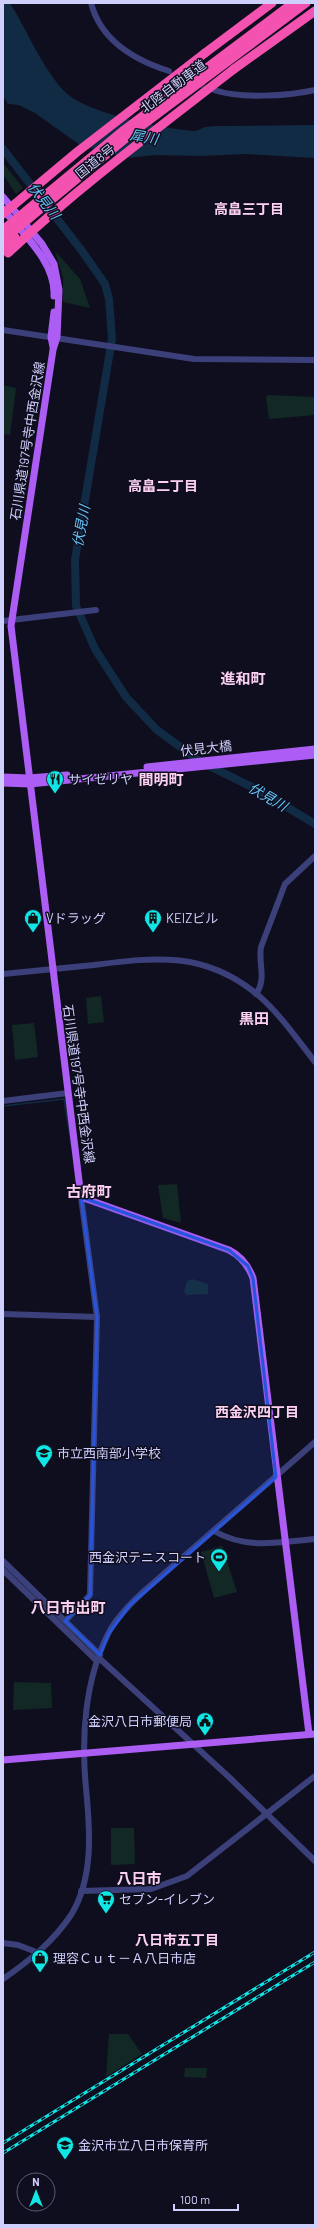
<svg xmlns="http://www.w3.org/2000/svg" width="318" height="2228" viewBox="0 0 318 2228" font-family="Barlow,'Noto Sans JP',sans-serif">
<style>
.green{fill:#112825}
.water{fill:#112b44}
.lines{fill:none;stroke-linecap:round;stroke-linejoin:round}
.stream{stroke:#112b44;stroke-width:1.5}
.river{stroke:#112b44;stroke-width:8}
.minor-tunnel{stroke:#2c2b3f;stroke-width:6;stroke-dasharray:6 3;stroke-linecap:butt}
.minor{stroke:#3c407a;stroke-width:6}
.major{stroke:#ac5df4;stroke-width:7}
.highway{stroke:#f352b0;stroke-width:9}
.rail-casing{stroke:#10e6e5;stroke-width:3}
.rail{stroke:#0f0e1e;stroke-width:1.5;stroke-dasharray:4.5;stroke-linecap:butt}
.highway-bridge{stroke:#f352b0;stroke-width:9}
.marked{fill:#2654da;fill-opacity:0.2;stroke:#2654da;stroke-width:3;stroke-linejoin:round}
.labels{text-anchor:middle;stroke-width:3;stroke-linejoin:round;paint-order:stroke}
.street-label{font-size:13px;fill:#cfcffc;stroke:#0f0e1e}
.poi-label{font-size:13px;fill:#cfcffc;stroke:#0f0e1e;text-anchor:start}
.water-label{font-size:14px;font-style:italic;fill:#64c1f4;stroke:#0f0e1e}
.neighbourhood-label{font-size:14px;font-weight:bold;fill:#fcd0f1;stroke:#0f0e1e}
.quarter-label{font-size:15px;font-weight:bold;fill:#fcd0f1;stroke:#0f0e1e}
</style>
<rect width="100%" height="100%" fill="#0f0e1e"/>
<g class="green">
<path d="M3,163L23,188L16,194L3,174Z"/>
<path d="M55,251L80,279L90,308L63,302V278Z"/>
<path d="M3,385L16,388L10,435L3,434Z"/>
<path d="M268,395L315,397V415L269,419L266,397Z"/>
<path d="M101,996L104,1022L88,1024L86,998Z"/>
<path d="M34,1023L38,1057L15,1060L12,1025Z"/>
<path d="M177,1184L181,1223L163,1218L158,1185Z"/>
<path d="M192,1279L208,1284V1294L187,1295L184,1292L187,1281Z"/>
<path d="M222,1546L237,1592L214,1598L201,1552Z"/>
<path d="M14,1682L51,1683L52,1708L13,1710Z"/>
<path d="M111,1828H134L135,1864L111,1865Z"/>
<path d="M109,2034H128L142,2054L106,2077Z"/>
<path d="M185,2068H207L206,2078L184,2077Z"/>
</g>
<path class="water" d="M3,3H10C28,32 41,66 64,91C84,113 165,129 194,131C198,131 201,128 206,127C210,126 216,126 221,126L315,125V158L246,154L201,156L155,155L126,158L80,145L35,113L19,105L8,104L3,96Z"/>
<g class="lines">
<path class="stream" d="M3,1106L64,1099L72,1149"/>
<path class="river" d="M3,149L82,251L105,284L109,299L112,339L75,560L76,606L95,649L126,697L157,730L201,762L260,791L315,824"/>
<path class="minor-tunnel" d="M174,74L212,89"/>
<g class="minor">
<path d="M91,3C101,41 134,60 169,71"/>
<path d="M214,90C240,99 288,96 315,90"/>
<path d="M3,330L194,359L315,360"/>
<path d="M3,621L96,610"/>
<path d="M3,974C33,971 63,968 94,965C156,957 205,951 258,995C280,1014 297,1039 315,1062"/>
<path d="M256,994C267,979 258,963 261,947L285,884L315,856"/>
<path d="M3,1101L68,1093"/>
<path d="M3,1314L97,1317"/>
<path d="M214,1531C247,1550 279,1542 315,1539"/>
<path d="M3,1561L100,1655"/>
<path d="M3,1570L97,1661"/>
<path d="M65,1621L90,1595L97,1317L81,1197"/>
<path d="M99,1658L230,1778L315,1861"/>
<path d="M81,1891L151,1889L187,1876L315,1776"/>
<path d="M3,1943L18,1945L39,1953"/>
<path d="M3,1979C29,1961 53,1942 71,1915C94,1878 90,1829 86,1788C81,1737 85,1680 108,1634C116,1618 130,1604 143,1592L315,1442"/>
</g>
<g class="major">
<path d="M3,197L42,244L54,264L59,290L57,337L53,350L11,626L81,1197L229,1250C241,1256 248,1265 253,1278L309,1734"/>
<path d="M3,209C22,233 56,262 54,296"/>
<path d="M53,347L51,337L54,312"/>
<path d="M147,767L315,749"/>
<path d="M3,777L29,778L67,775"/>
<path d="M3,783L30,784L315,755"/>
<path d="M3,1760L315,1734"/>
</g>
<g class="highway">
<path d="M205,53L272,3"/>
<path d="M234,69L315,11"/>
</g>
<g class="rail-casing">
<g id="rail">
<path d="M3,2143L315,1952"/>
<path d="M3,2153L315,1962"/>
</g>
</g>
<use href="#rail" class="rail"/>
<g class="highway-bridge">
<path d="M3,214L77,152L205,53"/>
<path d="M3,230L124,130L293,3"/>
<path d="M3,240L132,133L306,3"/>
<path d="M3,248L15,237"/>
<path d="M8,253C79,187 157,129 234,69"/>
</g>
</g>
<path class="marked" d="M81,1197L229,1250L248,1266L253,1278L276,1477L130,1605L109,1633L100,1655L65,1621L90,1595L97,1317Z"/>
<defs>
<g id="restaurant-pin" transform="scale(0.9)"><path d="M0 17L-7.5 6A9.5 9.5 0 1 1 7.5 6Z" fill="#10e6e5" stroke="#0f0e1e"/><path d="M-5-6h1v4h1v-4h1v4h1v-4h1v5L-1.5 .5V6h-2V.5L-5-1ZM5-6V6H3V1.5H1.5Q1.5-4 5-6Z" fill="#111"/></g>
<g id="shop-pin" transform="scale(0.9)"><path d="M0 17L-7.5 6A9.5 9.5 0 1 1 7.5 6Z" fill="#10e6e5" stroke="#0f0e1e"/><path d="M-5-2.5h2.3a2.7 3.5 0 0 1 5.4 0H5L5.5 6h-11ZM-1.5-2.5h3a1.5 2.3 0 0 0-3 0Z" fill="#111"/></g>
<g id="building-pin" transform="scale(0.9)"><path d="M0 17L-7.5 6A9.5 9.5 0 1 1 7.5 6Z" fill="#10e6e5" stroke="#0f0e1e"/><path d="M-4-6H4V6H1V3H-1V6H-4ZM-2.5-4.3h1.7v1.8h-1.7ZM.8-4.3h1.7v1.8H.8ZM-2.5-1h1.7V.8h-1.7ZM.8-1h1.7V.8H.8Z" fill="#111"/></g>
<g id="school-pin" transform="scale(0.9)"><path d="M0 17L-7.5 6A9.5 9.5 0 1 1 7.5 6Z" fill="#10e6e5" stroke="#0f0e1e"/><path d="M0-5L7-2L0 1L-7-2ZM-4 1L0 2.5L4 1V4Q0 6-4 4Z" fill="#111"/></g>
<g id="stadium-pin" transform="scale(0.9)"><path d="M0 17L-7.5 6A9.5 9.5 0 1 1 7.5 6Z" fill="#10e6e5" stroke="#0f0e1e"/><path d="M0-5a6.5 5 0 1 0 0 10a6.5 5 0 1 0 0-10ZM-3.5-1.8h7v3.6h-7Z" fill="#111"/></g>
<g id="civic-pin" transform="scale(0.9)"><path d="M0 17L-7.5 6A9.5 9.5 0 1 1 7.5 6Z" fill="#10e6e5" stroke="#0f0e1e"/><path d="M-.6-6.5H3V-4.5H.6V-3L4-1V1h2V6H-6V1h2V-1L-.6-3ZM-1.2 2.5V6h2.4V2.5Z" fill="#111"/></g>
<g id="supermarket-pin" transform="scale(0.9)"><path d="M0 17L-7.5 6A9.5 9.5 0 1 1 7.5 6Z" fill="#10e6e5" stroke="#0f0e1e"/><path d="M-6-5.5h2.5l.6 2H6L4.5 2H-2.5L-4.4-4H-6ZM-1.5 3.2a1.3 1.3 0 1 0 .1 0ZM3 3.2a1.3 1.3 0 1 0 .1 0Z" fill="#111"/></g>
</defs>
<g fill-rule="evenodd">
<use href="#restaurant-pin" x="55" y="779"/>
<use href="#shop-pin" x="33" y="918"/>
<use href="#building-pin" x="153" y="918"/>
<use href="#school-pin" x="44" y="1453"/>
<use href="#stadium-pin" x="219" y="1557"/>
<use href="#civic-pin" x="205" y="1721"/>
<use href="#supermarket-pin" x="106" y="1899"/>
<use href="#shop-pin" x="40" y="1958"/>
<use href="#school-pin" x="65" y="2145"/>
</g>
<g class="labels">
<g class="street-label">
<text transform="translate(173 86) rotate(-37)" y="5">北陸自動車道</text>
<text transform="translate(95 161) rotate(-39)" y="5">国道8号</text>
<text transform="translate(27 441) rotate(-81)" y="5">石川県道197号寺中西金沢線</text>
<text transform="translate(206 748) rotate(-6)" y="5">伏見大橋</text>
<text transform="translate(79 1084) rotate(82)" y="5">石川県道197号寺中西金沢線</text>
</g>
<g class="poi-label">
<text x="68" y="784">サイゼリヤ</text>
<text x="46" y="923">Vドラッグ</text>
<text x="166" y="923">KEIZビル</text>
<text x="57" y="1458">市立西南部小学校</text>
<text x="206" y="1562" text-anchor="end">西金沢テニスコート</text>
<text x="192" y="1726" text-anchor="end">金沢八日市郵便局</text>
<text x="119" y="1904">セブン-イレブン</text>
<text x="53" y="1963">理容Ｃｕｔ－Ａ八日市店</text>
<text x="78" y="2150">金沢市立八日市保育所</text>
</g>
<g class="water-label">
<text transform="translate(144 137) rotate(10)" y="5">犀川</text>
<text transform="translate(44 201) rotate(52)" y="5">伏見川</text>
<text transform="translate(81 526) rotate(-80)" y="5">伏見川</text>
<text transform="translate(268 797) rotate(30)" y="5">伏見川</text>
</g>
<g class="neighbourhood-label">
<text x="249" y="214">高畠三丁目</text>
<text x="163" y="491">高畠二丁目</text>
<text x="257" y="1417">西金沢四丁目</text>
<text x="177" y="1945">八日市五丁目</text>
</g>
<g class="quarter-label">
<text x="243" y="684">進和町</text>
<text x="161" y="785">間明町</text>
<text x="254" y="1024">黒田</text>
<text x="89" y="1197">古府町</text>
<text x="68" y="1613">八日市出町</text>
<text x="139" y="1884">八日市</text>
</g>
</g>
<rect width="318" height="2228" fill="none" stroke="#cfcffc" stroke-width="8"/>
<g transform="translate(36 2192)"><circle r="19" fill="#0f0e1e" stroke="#5c5b77"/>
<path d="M0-3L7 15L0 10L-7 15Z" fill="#10e6e5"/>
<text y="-6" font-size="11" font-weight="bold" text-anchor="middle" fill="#cfcffc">N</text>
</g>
<path d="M174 2204v6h64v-6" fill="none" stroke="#cfcffc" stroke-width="2"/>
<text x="180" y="2204" font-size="12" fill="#cfcffc" stroke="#0f0e1e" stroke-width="3" paint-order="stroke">100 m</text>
</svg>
